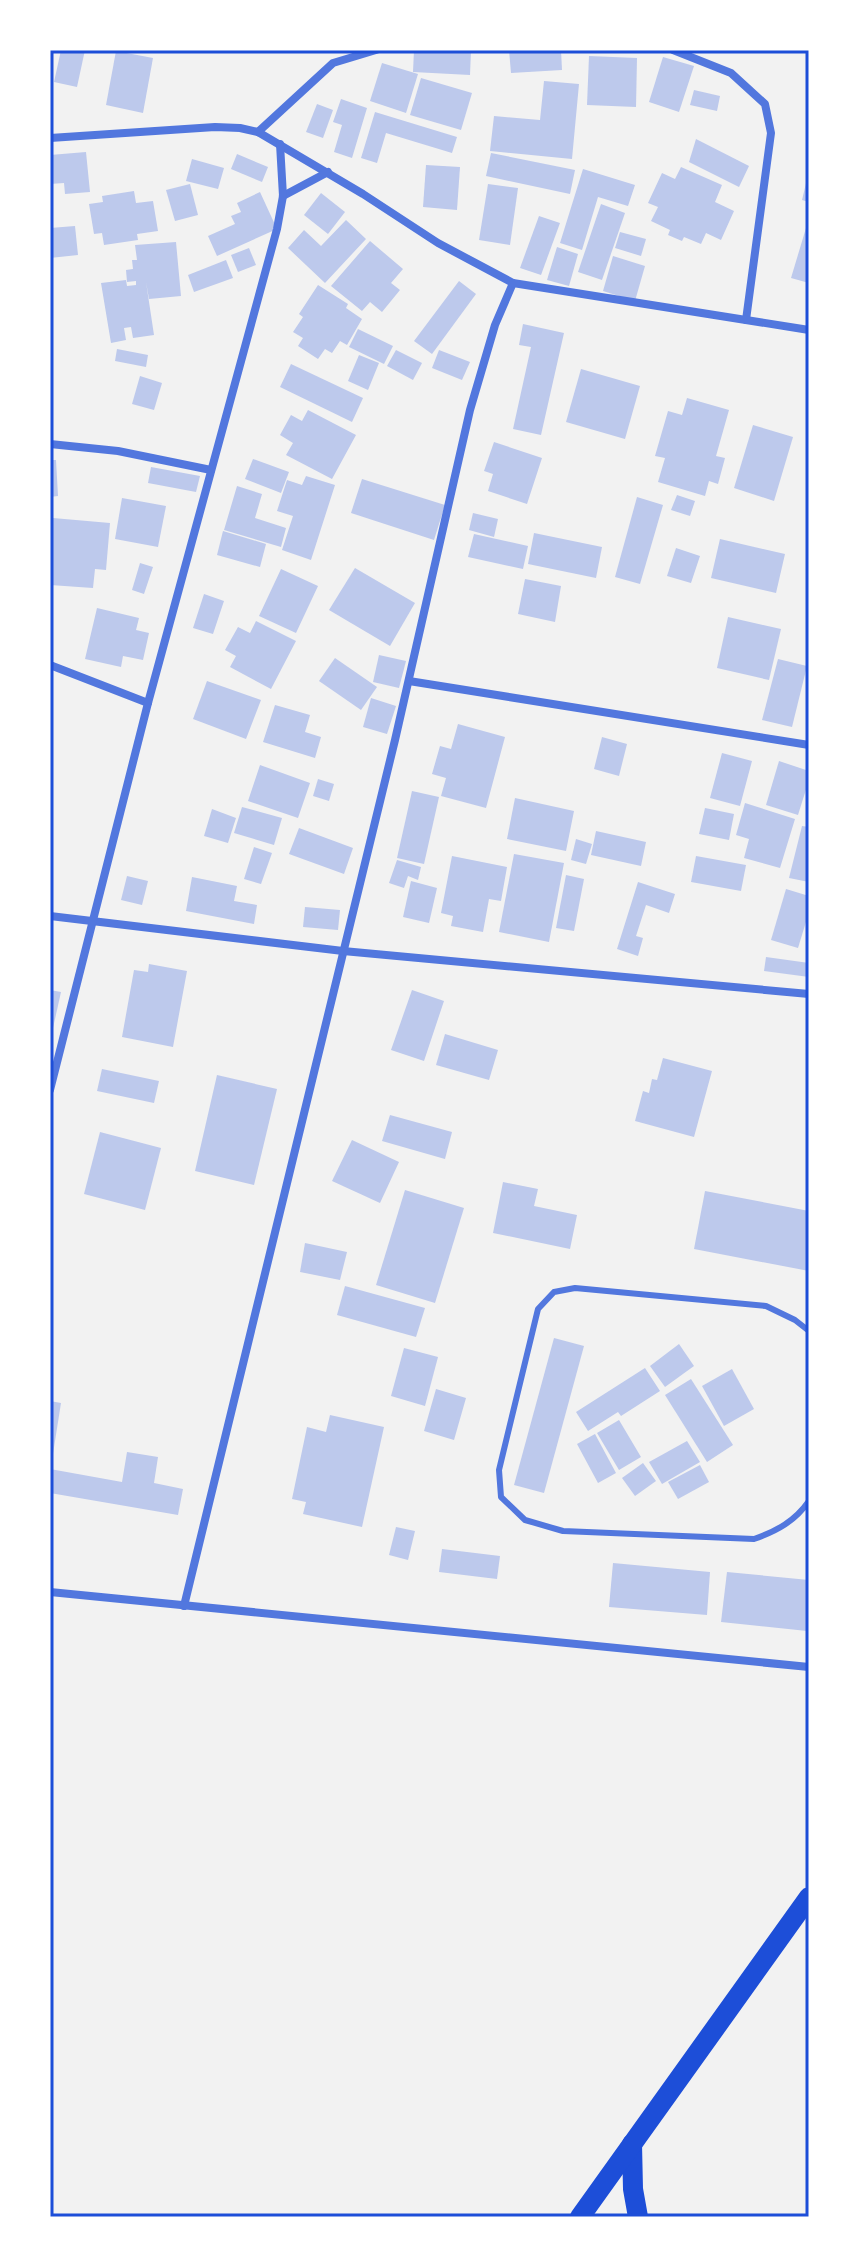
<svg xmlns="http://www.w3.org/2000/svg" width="859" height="2267" viewBox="0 0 859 2267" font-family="Cabin,sans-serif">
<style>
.building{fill:#bdc9ec}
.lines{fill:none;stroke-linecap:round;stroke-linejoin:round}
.service{stroke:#5277de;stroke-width:6}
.minor{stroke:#5277de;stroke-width:8}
.trunk{stroke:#1d4ed8;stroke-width:20}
.neatline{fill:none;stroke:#1d4ed8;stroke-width:3}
</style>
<rect width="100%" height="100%" fill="#f2f2f2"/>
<g class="building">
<path d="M61,50H85L77,87L54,82Z"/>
<path d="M414,50H471L470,75L413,72Z"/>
<path d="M509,50H561L562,70L511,73Z"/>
<path d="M116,51L153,58L143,113L106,105Z"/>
<path d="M589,56L637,58L636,107L587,105Z"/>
<path d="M663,57L694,66L679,112L649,102Z"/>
<path d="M382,63L418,74L406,113L370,101Z"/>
<path d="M421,78L472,93L461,130L410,115Z"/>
<path d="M544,81L579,84L572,159L490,151L494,116L540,120Z"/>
<path d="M694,90L720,96L717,111L690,105Z"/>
<path d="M341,99L367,108L352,158L334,152L342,125L333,122Z"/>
<path d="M317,104L333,110L323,138L306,132Z"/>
<path d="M375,112L457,137L452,153L386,133L377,163L361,158Z"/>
<path d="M696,139L749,166L739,187L689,162Z"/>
<path d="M86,152L90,192L65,194L64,183L50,184V155Z"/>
<path d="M491,153L575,170L570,194L486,176Z"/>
<path d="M237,154L268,167L262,182L231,169Z"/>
<path d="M192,159L224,168L218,189L186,181Z"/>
<path d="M426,165L460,167L457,210L423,207Z"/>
<path d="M681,167L722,185L715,202L734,211L721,240L706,233L701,244L684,237L682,241L668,235L670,230L651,221L658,207L648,203L662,173L675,179Z"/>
<path d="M583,169L635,185L628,206L598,197L582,250L560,243Z"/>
<path d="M808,175H809V202L802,200Z"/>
<path d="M190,184L198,215L175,221L166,190Z"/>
<path d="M488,184L518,188L510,245L479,240Z"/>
<path d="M134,191L136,203L153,201L158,231L137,234L138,240L104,245L102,233L94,234L89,204L103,202L102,196Z"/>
<path d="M260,192L277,229L217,256L208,236L235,224L231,216L241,212L237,203Z"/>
<path d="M321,193L345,212L328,234L304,215Z"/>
<path d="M601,204L625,213L602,280L578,272Z"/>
<path d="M539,216L560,223L541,275L520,268Z"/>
<path d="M346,220L366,239L325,283L288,248L304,230L321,246Z"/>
<path d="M75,226L78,255L50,258V228Z"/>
<path d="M806,228H809V283L791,278Z"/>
<path d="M620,232L646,239L641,256L615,248Z"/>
<path d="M370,241L403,269L391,283L400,290L382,312L370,302L362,311L331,286Z"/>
<path d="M176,242L181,296L149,299L146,282L154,335L133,338L131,327L124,328L126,340L111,343L101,283L126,280L127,286L136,285V281L127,282L126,270L133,269L132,260H137L135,245Z"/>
<path d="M557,247L578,254L569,286L547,280Z"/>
<path d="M249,248L256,265L238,272L231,255Z"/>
<path d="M613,256L645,266L635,301L603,291Z"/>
<path d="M226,260L233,278L194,292L188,275Z"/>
<path d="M459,281L476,294L432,354L414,341Z"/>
<path d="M318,285L348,304L346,308L362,319L347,345L340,341L332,353L325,349L318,359L298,346L303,338L293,332L303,317L299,314Z"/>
<path d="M523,324L564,333L541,435L513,429L531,347L519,345Z"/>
<path d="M358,329L393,346L384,364L349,347Z"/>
<path d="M117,349L148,355L146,367L115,361Z"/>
<path d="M396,350L422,363L413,380L387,366Z"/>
<path d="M439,350L470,362L462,380L432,368Z"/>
<path d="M359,355L379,363L368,390L348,381Z"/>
<path d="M291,364L363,398L352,422L280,387Z"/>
<path d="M581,369L640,386L625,439L566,422Z"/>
<path d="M140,376L162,383L154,410L132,404Z"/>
<path d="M687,398L729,410L716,456L725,458L718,484L709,481L705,496L658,482L665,458L655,456L668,411L682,415Z"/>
<path d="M308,410L356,435L332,479L286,455L293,443L280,435L291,415L302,421Z"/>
<path d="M753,425L793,437L774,501L734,488Z"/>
<path d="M494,442L542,458L527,504L488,491L493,474L484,471Z"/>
<path d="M253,459L289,472L281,493L245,479Z"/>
<path d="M50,460H56L58,496L50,497Z"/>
<path d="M151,467L200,476L196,492L148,483Z"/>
<path d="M306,476L335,485L311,560L282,550L293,516L277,511L287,480L302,485Z"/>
<path d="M362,479L445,505L434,540L351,513Z"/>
<path d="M237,486L262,494L255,518L286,528L281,547L224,530Z"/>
<path d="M677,495L695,501L690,516L671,510Z"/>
<path d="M637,497L663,505L640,584L615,577Z"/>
<path d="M122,498L166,506L158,547L115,539Z"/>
<path d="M473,513L498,519L494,537L469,530Z"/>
<path d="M53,518L110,523L106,570L95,569L93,588L50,585Z"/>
<path d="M223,531L266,544L260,567L217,555Z"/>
<path d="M534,533L602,547L596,578L528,564Z"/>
<path d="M474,534L528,546L523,569L468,557Z"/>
<path d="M720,539L785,554L776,593L711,578Z"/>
<path d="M676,548L700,556L691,583L667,576Z"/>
<path d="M140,563L153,567L144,594L132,590Z"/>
<path d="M355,568L415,603L390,646L329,610Z"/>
<path d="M281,569L318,586L296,633L259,616Z"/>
<path d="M525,579L561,586L555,622L518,614Z"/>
<path d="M204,594L224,601L213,634L193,628Z"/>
<path d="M97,608L139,618L136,630L149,633L143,660L123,656L121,667L85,659Z"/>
<path d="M728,617L781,629L769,680L717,668Z"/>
<path d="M256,621L296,641L271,689L230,667L236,656L225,650L238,627L250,633Z"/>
<path d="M379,655L406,661L399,688L373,682Z"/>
<path d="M335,658L377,687L361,710L319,681Z"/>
<path d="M778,659L807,666L792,727L762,720Z"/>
<path d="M207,681L261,700L246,739L193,719Z"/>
<path d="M371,698L396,706L387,734L363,727Z"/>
<path d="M275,705L310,715L305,732L321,737L315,758L263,742Z"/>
<path d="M458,724L505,737L486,808L441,796L446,778L432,774L440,746L451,749Z"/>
<path d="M602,737L627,744L619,776L594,769Z"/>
<path d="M722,753L752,761L740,806L710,798Z"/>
<path d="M779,761L809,771V780L798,815L766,805Z"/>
<path d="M260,765L310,783L298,818L248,801Z"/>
<path d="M318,779L334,784L329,801L313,796Z"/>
<path d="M412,791L439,797L424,864L397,858Z"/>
<path d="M515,798L574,811L566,851L507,839Z"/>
<path d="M745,803L795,819L780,868L744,858L749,839L736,835Z"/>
<path d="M242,807L282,818L274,845L234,833Z"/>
<path d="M705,808L734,814L729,840L699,834Z"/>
<path d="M212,809L236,818L228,843L204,836Z"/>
<path d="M802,826L809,827V882L789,878Z"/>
<path d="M299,828L353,848L344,874L289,854Z"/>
<path d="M596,831L646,842L641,866L591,855Z"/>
<path d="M576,839L592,844L586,864L571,860Z"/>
<path d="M254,847L272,853L261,884L244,879Z"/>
<path d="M514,854L564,863L549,942L499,932Z"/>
<path d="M452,856L507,867L501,901L489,899L483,932L451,926L453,916L441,913Z"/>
<path d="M696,856L746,865L741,891L691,882Z"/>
<path d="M397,860L421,867L418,880L408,876L404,888L389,883Z"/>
<path d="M566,875L584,879L574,931L556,928Z"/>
<path d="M127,876L148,881L142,905L121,900Z"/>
<path d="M192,877L237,886L234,901L257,905L254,924L186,911Z"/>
<path d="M411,881L437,888L429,923L403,917Z"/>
<path d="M638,882L675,894L669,913L646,905L636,936L643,938L638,956L617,949Z"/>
<path d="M786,889L809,896V912L798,948L771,940Z"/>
<path d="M305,907L340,910L338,930L303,927Z"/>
<path d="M766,957L809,963V977L764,971Z"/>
<path d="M149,964L187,971L173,1047L122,1037L134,970L148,972Z"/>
<path d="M50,990L61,992L51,1037H50Z"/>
<path d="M412,990L444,1001L424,1061L391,1050Z"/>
<path d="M445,1034L498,1050L489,1080L436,1065Z"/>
<path d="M663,1058L712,1071L694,1137L635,1121L643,1091L649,1093L652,1079L657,1080Z"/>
<path d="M102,1069L159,1081L154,1103L97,1091Z"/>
<path d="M217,1075L277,1089L254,1185L195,1171Z"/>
<path d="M390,1115L452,1132L445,1159L382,1141Z"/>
<path d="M100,1132L161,1148L145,1210L84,1194Z"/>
<path d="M352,1140L399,1162L380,1203L332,1181Z"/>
<path d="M503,1182L538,1189L534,1206L577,1215L570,1249L493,1233Z"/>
<path d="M405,1190L464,1208L435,1303L376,1285Z"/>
<path d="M705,1191L809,1211V1271L694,1249Z"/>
<path d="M305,1243L347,1252L340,1280L300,1272Z"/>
<path d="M345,1286L425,1308L416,1337L337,1315Z"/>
<path d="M554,1338L584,1346L544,1493L514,1485Z"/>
<path d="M679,1344L694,1366L665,1387L650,1366Z"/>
<path d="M404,1348L438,1357L425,1406L391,1396Z"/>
<path d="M645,1368L660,1391L621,1416L618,1412L588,1431L576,1412Z"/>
<path d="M732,1369L754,1409L724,1426L702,1386Z"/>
<path d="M691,1379L733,1445L707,1462L665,1395Z"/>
<path d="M436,1389L466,1398L454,1440L424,1431Z"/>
<path d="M50,1401L61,1403L52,1460H50Z"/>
<path d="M330,1415L384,1427L362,1527L303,1514L306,1502L292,1499L307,1427L326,1432Z"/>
<path d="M619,1420L641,1457L619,1470L597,1433Z"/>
<path d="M595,1434L616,1473L598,1483L577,1444Z"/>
<path d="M687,1441L700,1462L662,1484L649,1462Z"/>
<path d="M127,1452L158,1457L154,1483L183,1489L178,1515L50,1493V1469L122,1482Z"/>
<path d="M643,1463L656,1481L635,1496L622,1478Z"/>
<path d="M700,1465L709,1482L678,1499L668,1482Z"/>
<path d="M396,1527L415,1531L408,1560L389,1555Z"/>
<path d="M442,1549L500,1556L497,1579L439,1572Z"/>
<path d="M613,1563L710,1572L707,1615L609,1607Z"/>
<path d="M727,1572L809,1580L807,1631L721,1622Z"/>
</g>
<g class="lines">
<path class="service" d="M809,1331L795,1320L766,1306L575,1288L554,1292L538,1309L499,1470L501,1497L525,1520L563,1531L754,1539C777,1531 795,1521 809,1501"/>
<g class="minor">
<path d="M673,50L731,73L765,104L771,133L746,320"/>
<path d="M258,132L333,63L376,50"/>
<path d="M50,138L215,127L240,128L258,132L363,194L438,243L513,283L495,325L470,410L395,740L184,1606"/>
<path d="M283,196L328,172"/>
<path d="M513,283L809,330"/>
<path d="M50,444L118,451L211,470"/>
<path d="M50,665L148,703"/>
<path d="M409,681L809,745"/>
<path d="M50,916L343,951L809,994"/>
<path d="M50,1090L148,703L277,229L283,196L280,144"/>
<path d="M50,1592L809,1667"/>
</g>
<g class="trunk">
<path d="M632,2144L633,2189L638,2217"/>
<path d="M580,2217L809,1897"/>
</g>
</g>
<rect width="859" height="2267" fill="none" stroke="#ffffff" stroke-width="104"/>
<rect x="52" y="52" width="755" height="2163" class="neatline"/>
</svg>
